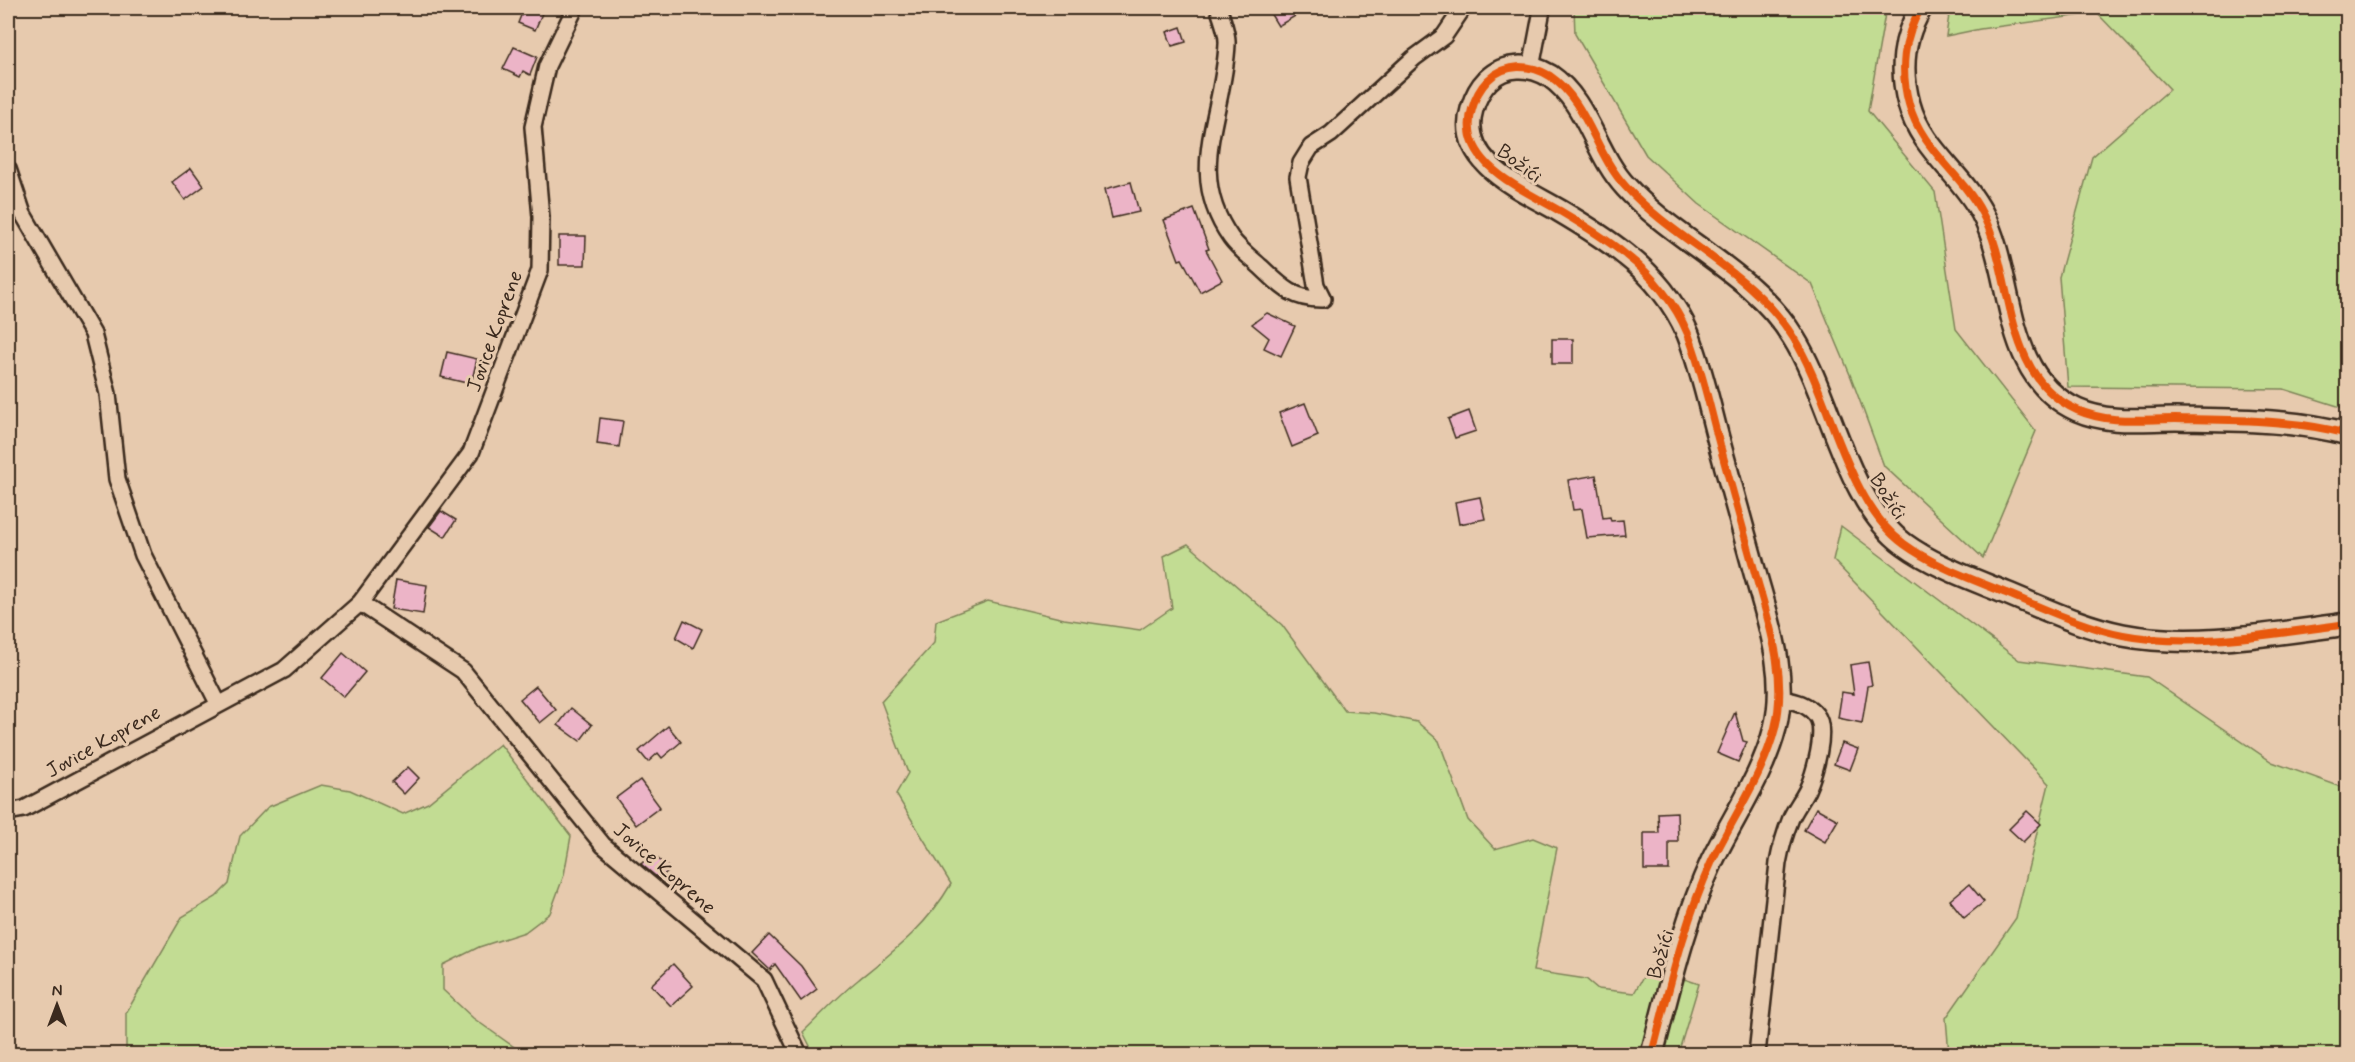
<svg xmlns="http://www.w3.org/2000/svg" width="2355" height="1062" viewBox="0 0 2355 1062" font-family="Mynerve,sans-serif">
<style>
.green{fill:#c2dc93;stroke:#7e8358;stroke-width:1.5}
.building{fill:#ecb4c7;stroke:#3b2a1e;stroke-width:1.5}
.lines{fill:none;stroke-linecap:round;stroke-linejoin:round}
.street-casing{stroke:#3b2a1e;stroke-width:20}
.secondary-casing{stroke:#3b2a1e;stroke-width:26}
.street{stroke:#e7caae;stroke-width:15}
.secondary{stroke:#e7caae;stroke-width:21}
.cycleway-casing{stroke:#e7caae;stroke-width:11}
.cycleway{stroke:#e8590c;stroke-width:8}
.labels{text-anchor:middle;stroke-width:6;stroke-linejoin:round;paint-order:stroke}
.street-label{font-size:21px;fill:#3b2a1e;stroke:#e7caae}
</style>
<rect width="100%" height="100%" fill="#e7caae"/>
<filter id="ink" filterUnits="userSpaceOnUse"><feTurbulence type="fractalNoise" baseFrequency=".0167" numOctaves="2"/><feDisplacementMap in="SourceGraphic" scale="12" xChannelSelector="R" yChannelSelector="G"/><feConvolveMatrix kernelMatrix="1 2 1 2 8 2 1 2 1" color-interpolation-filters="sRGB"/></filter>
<g filter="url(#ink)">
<g class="green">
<path d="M1574,8H1886L1868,111L1935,192L1956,329L2036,431L1983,558L1884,466L1851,377L1812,284L1699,204L1646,155L1575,34Z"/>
<path d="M1950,8H2347V409L2284,389L2068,387L2059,277L2092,157L2170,89L2097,13L1980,29L1946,36Z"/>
<path d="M1841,526L2019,660L2147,677L2272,762L2347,789V1054H1949L1946,1018L2016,918L2049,784L1833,560Z"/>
<path d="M1188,544L1282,625L1345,711L1374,713L1417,722L1439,741L1468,820L1495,849L1533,838L1557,848L1533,971L1586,979L1598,989L1634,993L1649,967L1699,984L1678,1054H814L803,1032C821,1015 838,996 858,980C895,950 926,927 951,884L896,794L908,773L881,701L934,643L936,621L988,601L1064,619L1140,630L1172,608L1164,556Z"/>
<path d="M500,744L571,836L564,875L550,913L525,932L479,947L443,965V990L473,1018L524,1054H126V1013L182,917L216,897L229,884L240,836L268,807L321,785L350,790L403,814L428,803Z"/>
</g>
<g class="building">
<path d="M524,8H534L543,11L535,30L518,23Z"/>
<path d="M1267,8H1309L1278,26Z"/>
<path d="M1181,27L1186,42L1172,46L1167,32Z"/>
<path d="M514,47L537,57L530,75L523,71L520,77L503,69Z"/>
<path d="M191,168L204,186L185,200L172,182Z"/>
<path d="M1131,182L1139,212L1112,218L1105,189Z"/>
<path d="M1194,209L1209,249L1206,250L1222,280L1200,292L1182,259L1179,260L1164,220Z"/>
<path d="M559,236H586L585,265H559Z"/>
<path d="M1267,313L1295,326L1281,356L1264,348L1269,338L1252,324Z"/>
<rect x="1552" y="339" width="21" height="25"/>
<path d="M447,352L477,359L471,384L441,377Z"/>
<path d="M1305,403L1318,436L1292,447L1279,413Z"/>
<path d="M1469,411L1476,431L1455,438L1448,419Z"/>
<path d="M600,418L623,421L619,447L597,444Z"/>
<path d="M1596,475L1603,518L1610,517L1611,521L1623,520L1625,535L1587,538L1582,509L1573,510L1568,480Z"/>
<path d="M1480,497L1485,519L1459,524L1455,502Z"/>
<path d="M441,511L456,520L445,537L429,527Z"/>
<path d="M396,580L427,585L423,614L391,609Z"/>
<path d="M684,620L702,629L693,648L676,638Z"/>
<path d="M343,653L365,672L344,697L322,678Z"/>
<path d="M1868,662L1872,685L1868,686L1862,723L1838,718L1842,692L1854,694L1850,665Z"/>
<path d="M536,686L556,710L540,723L520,699Z"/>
<path d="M571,708L592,725L580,741L558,725Z"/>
<path d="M1735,712L1743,741L1747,742L1738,762L1717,753Z"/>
<path d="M668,726L681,742L662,758L658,753L648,762L639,751Z"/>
<path d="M1842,743L1858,749L1850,770L1834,764Z"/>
<path d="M408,767L419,778L404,794L392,782Z"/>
<path d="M640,780L660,807L636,825L616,798Z"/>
<path d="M1816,808L1838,820L1825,842L1804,830Z"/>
<path d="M2027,811L2041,824L2023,842L2009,829Z"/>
<path d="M1677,812L1678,842H1669V870H1644V833H1659L1658,813Z"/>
<path d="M652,854L670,869L659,879L641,864Z"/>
<path d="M1969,884L1984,902L1964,918L1950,900Z"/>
<path d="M769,935L801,966L817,989L801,1001L775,964L770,970L752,953Z"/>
<path d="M673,964L693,986L671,1006L651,985Z"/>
</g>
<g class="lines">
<g class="street-casing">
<g id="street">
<path d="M1219,9C1222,20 1228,33 1227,44C1224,115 1184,172 1231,238C1239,249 1251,258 1261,267C1281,286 1293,300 1323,299L1316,285L1298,177L1301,163L1311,147L1331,134L1414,58L1444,36L1463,8"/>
<path d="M1531,68L1542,10L1541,8"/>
<path d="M8,169L23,214L93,334L108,394L117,479L143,555L218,703"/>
<path d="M360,603L463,671L603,845L764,980L799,1054"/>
<path d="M8,812L24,809L284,670L360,603L471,453L540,270L541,217L533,127L547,66L575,8"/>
<path d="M1757,1054L1778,863C1781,847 1785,833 1791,818C1795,809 1802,800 1807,790C1814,775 1828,729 1816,715C1807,703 1793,701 1779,698"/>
</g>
</g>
<g class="secondary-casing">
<g id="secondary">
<path d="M1921,8C1903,37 1900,71 1909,104C1921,149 1961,173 1982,213C2016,277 2000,375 2077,410C2109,424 2142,419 2176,419C2233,420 2292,419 2348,434"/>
<path d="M1652,1054C1669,989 1684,922 1712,861C1733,817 1763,775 1775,728C1788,676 1769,623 1755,573C1744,533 1733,493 1722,453C1711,414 1703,372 1688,334C1675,303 1652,275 1626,255C1605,238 1582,224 1560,211C1523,189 1456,163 1472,109C1475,98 1480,88 1488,80C1505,63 1530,64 1550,76C1588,102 1595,154 1626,187C1676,242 1753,272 1793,337C1831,397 1846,502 1904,544C1934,566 1972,579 2006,593C2043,608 2082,627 2123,635C2194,649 2276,633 2348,624"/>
</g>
</g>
<use href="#street" class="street"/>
<use href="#secondary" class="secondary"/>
<g class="cycleway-casing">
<g id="cycleway">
<path d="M1921,8C1903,37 1900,71 1909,104C1921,149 1961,173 1982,213C2016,277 2000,375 2077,410C2109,424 2142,419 2176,419C2233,420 2292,419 2348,434"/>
<path d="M1652,1054C1669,989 1684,922 1712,861C1733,817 1763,775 1775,728C1788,676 1769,623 1755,573C1744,533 1733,493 1722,453C1711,414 1703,372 1688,334C1675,303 1652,275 1626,255C1605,238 1582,224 1560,211C1523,189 1456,163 1472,109C1475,98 1480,88 1488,80C1505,63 1530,64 1550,76C1588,102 1595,154 1626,187C1676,242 1753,272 1793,337C1831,397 1846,502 1904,544C1934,566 1972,579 2006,593C2043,608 2082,627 2123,635C2194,649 2276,633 2348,624"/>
</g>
</g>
<use href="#cycleway" class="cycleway"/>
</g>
</g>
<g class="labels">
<g class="street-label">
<text transform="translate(1520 163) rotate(36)" y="7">Božići</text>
<text transform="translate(494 331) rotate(-70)" y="7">Jovice Koprene</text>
<text transform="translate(1889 496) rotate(57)" y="7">Božići</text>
<text transform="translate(103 741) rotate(-29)" y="7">Jovice Koprene</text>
<text transform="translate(665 868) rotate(41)" y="7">Jovice Koprene</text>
<text transform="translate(1660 954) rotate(-74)" y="7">Božići</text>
</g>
</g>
<rect width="2355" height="1062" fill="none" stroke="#e7caae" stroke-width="30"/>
<rect x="15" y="15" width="2325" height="1032" fill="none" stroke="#3b2a1e" stroke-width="2" filter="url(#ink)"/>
<g transform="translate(57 1005)" stroke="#e7caae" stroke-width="4.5" paint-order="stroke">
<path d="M0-4.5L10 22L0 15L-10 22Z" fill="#3b2a1e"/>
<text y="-9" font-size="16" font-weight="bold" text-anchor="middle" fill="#3b2a1e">N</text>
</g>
</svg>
